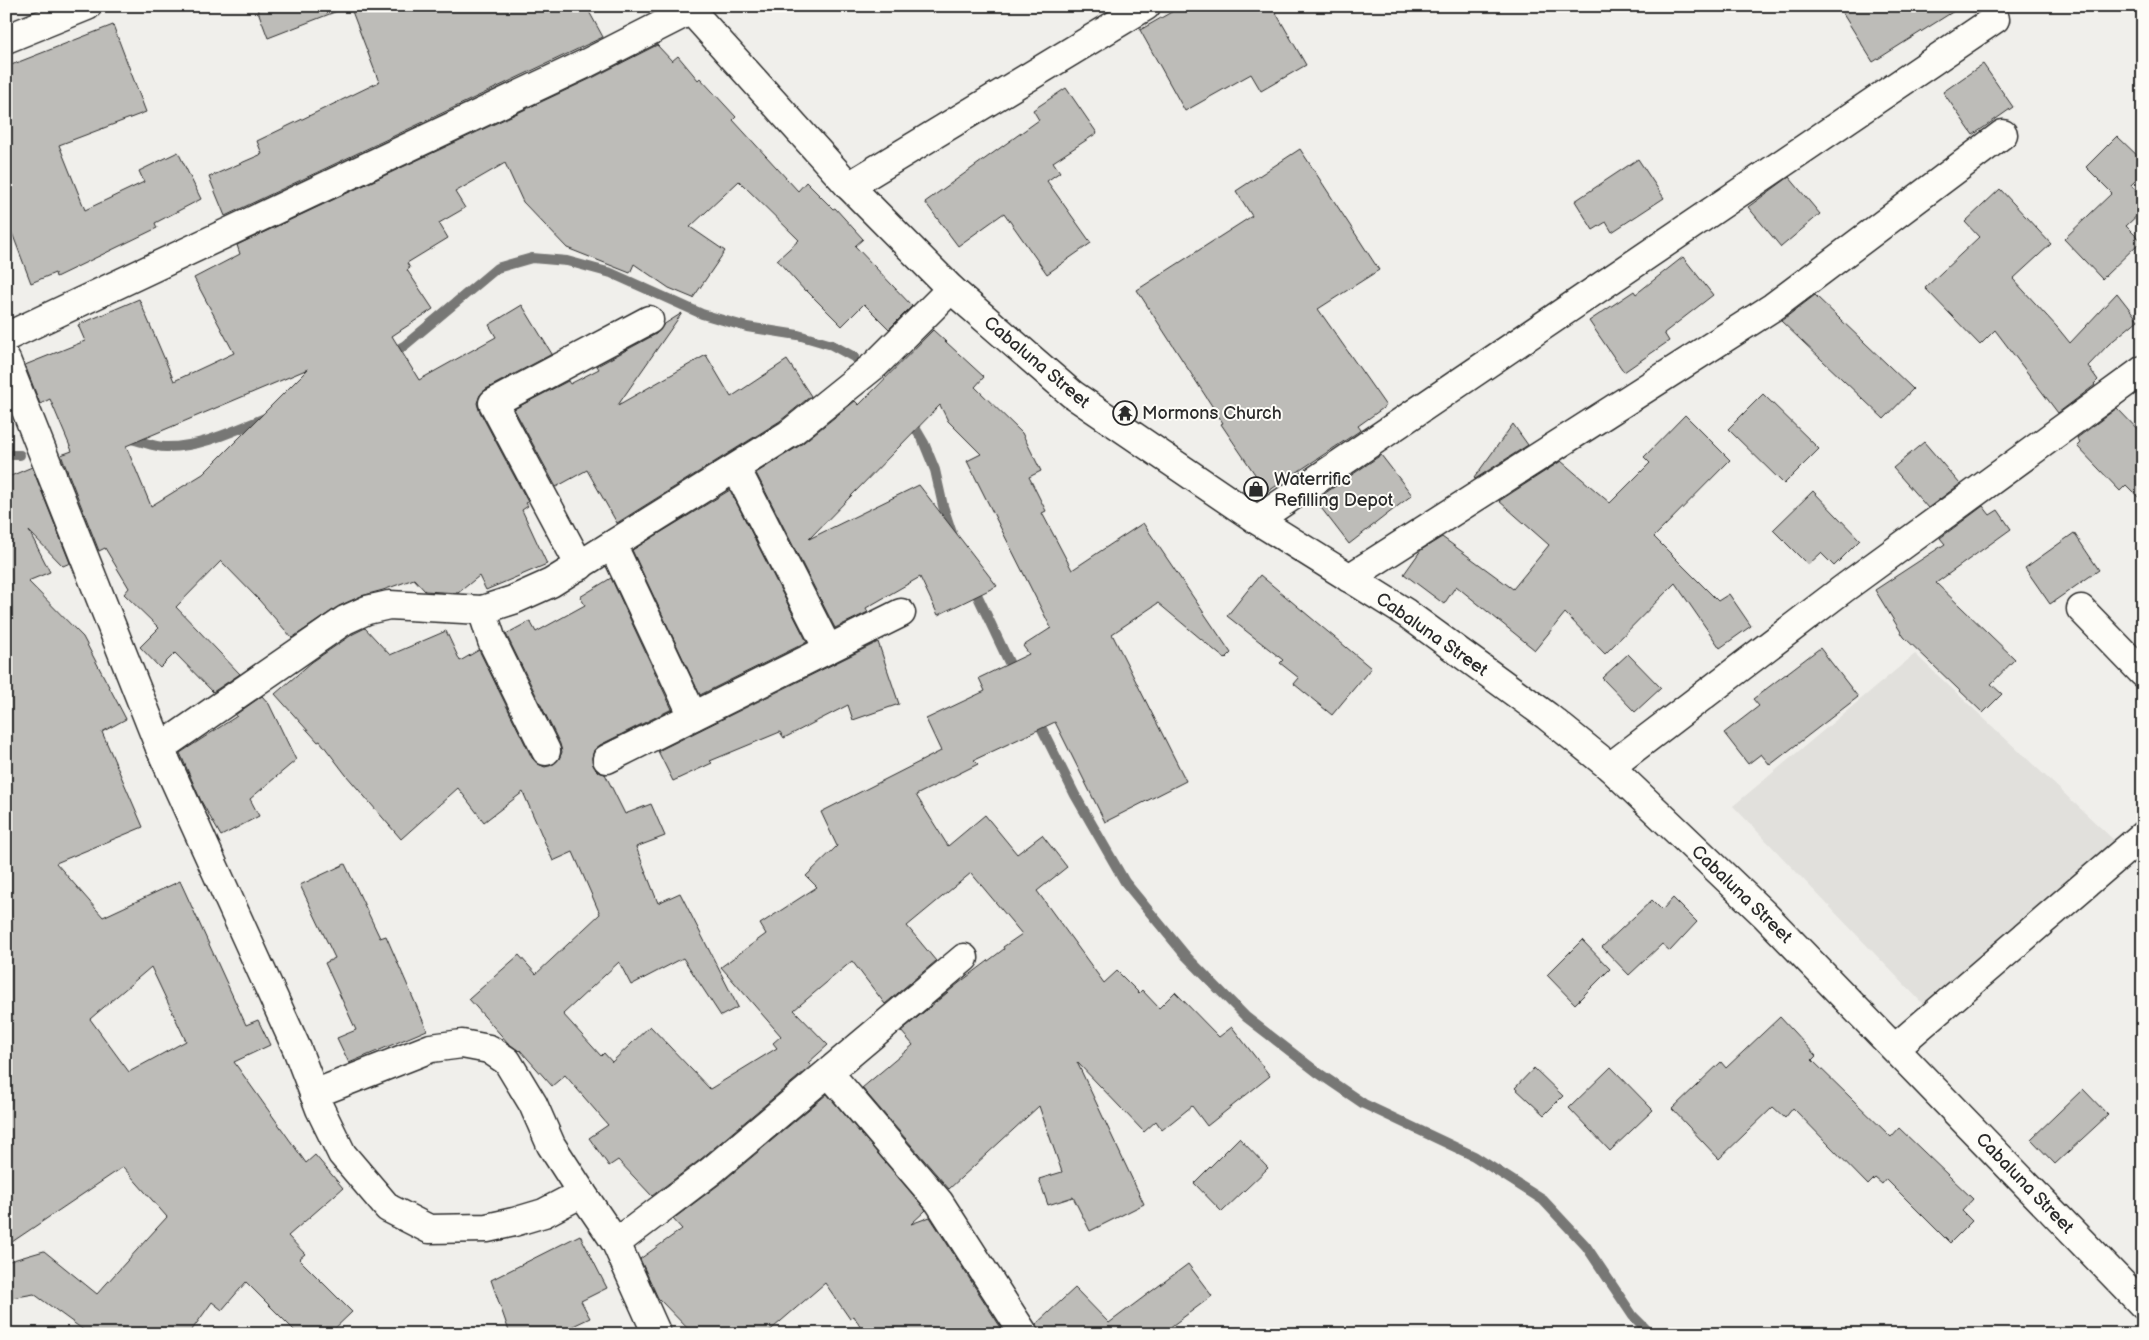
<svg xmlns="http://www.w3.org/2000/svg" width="2149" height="1340" viewBox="0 0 2149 1340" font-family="'Balsamiq Sans',sans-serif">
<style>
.built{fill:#e1e0dc}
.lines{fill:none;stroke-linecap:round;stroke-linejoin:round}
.stream{stroke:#777775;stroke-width:10}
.building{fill:#bdbcb8;stroke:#2b2b2b;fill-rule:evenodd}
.minor-casing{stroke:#2b2b2b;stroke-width:31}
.major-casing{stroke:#2b2b2b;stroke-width:31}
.minor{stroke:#fdfcf7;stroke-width:28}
.major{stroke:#fdfcf7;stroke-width:28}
.labels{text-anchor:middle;stroke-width:4;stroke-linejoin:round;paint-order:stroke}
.street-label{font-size:18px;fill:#2b2b2b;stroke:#fdfcf7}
.poi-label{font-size:18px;fill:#2b2b2b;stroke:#fdfcf7;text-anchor:start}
</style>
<rect width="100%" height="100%" fill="#f0efeb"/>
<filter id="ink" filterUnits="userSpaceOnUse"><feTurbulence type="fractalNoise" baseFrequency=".02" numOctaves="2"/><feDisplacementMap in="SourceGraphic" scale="10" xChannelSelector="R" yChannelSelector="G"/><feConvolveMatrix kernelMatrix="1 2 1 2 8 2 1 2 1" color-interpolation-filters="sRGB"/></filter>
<g filter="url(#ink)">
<path class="built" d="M1915,654L2116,842L1924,1005L1733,806Z"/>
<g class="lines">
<g class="stream">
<path d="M389,354L404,346L497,268L532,258L567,261L611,273L702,314L747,327L798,335L832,345L854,357"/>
<path d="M910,419L924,443L935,470L943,506L953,536"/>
<path d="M129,439C141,440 154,448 167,447C202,447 235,430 268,417"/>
<path d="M6,455H20"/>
<path d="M972,584L1015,675"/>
<path d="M1036,717L1075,795L1125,882L1186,956L1246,1017L1317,1072L1364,1104L1474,1156L1543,1200L1586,1246L1633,1316L1651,1334"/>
</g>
</g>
<g class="building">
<path d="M256,6H344L345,8L268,38Z"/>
<path d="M350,6H586L603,37L225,216L209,177L262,154L257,141L379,82Z"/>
<path d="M1182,6H1272L1306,65L1261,91L1251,74L1185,111L1140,30Z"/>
<path d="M1838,6H1962L1873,62Z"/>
<path d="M113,25L146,112L59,145L85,210L144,182L139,171L178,152L201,199L155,223L157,228L56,277L55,273L31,283L6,217V67Z"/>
<path d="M657,45L672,61L678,56L698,80L700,78L736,117L733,120L798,191L806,182L833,209L835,208L863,239L855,246L912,306L889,329L864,304L842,326L806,290L805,291L777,260L799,240L739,181L690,227L725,251L693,298L669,288L634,264L630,273L567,248L523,202L505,163L455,192L465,208L439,223L448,238L407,263L410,268L407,270L433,309L392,336L419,380L496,337L489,325L522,305L552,354L486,389L480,395L477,403L479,410L528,502L526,503L528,506L522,510L547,564L486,590L479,576L458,593L425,591L414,579L383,590L361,596L339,606L292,638L259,600L221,561L176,607L240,674L213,692L175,653L160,668L140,647L159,628L124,594L129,588L105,548L99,551L61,455L72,451L50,399L40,404L25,365L85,341L78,325L139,299L174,381L234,353L194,278L240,254L237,245L594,77ZM308,369L203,474L151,506L126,446Z"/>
<path d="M1983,64L2013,107L1973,135L1943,92Z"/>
<path d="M1066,88L1097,133L1053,162L1060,172L1047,181L1091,243L1047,274L1004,213L958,246L925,202L1039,120L1033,110Z"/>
<path d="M2117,136L2143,161V173L2131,185L2143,199V210L2126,226L2141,241L2102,279L2064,239L2112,193L2086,167Z"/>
<path d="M1300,149L1379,270L1318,309L1386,406L1358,426L1361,430L1267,492L1221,424L1223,423L1137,290L1252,216L1236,191Z"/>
<path d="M1638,159L1664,198L1612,232L1606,222L1593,230L1575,201Z"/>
<path d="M1789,177L1820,214L1781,247L1748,207Z"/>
<path d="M2000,189L2051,244L2013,279L2057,327L2070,343L2117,293L2138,320L2109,344L2088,366L2098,380L2094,384L2095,385L2058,413L1995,330L1980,345L1925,288L1979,237L1965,222Z"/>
<path d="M1683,257L1713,295L1664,333L1669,341L1624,372L1589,321L1634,291L1636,294Z"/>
<path d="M1815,295L1913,389L1884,419L1781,321Z"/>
<path d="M682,313L618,405L706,355L731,397L787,360L811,396L780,421L617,523L587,470L556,487L514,409L568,381L570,384L599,369L597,366L656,334L663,325Z"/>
<path d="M933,330L984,377L975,387L1022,433L1041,471L1029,477L1046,511L1042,513L1072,570L1143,523L1231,653L1225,659L1158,603L1112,634L1186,781L1105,822L1055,722L974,760L978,764L916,795L948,846L985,815L1017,854L1042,835L1067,867L1037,891L1104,983L1117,971L1139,993L1142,990L1159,1008L1175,992L1219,1037L1232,1027L1270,1076L1207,1126L1192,1106L1162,1130L1156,1121L1144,1132L1077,1062L1144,1204L1090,1231L1073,1197L1048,1205L1039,1179L1062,1172L1039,1106L949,1189L862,1088L913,1045L901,1031L959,983L1004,949L1003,947L1022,934L971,873L907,926L936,961L885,1004L852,961L794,1010L828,1045L808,1063L811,1066L701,1159L652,1196L618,1160L609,1166L589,1138L608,1125L565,1075L552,1086L520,1050L519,1051L508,1043L469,999L519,955L536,974L600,914L573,852L553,861L523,792L484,822L458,788L401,839L346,775L320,741L318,742L275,694L312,662L353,634L365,628L390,655L446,631L460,661L479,650L532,758L538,764L545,767L552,765L559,759L562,752L560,744L506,634L530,621L536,632L585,605L580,597L611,578L672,709L600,745L594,750L592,758L593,765L598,772L605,774L625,814L651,804L665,836L636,847L658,903L680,893L738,1007L721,1016L683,958L631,985L619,962L563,1014L601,1056L604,1053L612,1062L650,1026L710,1089L777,1048L773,1043L781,1036L721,967L766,934L760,924L817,887L806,876L837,846L821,812L941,751L926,719L985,691L979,678L1029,654L1023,646L1051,628L967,461L981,454L948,421L940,405L809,539L919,485L997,586L938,615L920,577L866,608L868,612L835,628L756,473L799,446L855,401L859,405Z"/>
<path d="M1763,394L1819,449L1784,484L1728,429Z"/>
<path d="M2117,408L2143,435V502L2126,485L2120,491L2077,446L2080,443L2077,438Z"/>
<path d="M1685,415L1730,460L1654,537L1718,601L1729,594L1751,626L1720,648L1675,583L1605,654L1565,613L1535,650L1456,586L1444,604L1404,574L1421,550L1442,537L1513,589L1549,545L1499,501L1561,461L1610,503L1650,463L1644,457Z"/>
<path d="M1513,424L1528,445L1475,479L1474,478Z"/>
<path d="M1924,442L1960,484L1928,508L1893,468Z"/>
<path d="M1381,455L1412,495L1349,544L1315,500Z"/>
<path d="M32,467L70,563L63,566L29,531L50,572L28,581L83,637L126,719L102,732L143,827L56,863L103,917L180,881L246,1025L258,1020L270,1045L234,1062L306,1163L315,1155L343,1188L288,1236L305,1254L299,1259L352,1312L329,1334H298L246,1282L222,1310L212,1302L189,1334H89L34,1294L6,1299V1262L44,1251L97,1294L167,1217L123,1167L6,1246V478ZM151,967L186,1041L129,1072L90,1019Z"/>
<path d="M730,490L807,642L700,695L632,550Z"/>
<path d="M1813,491L1860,540L1834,566L1821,553L1808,565L1773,530Z"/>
<path d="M1983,506L1990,515L1998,510L2011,529L1936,583L2015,659L1991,684L2002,694L1983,713L1904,637L1875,590L1945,544L1940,538Z"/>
<path d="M2074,533L2099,570L2050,604L2025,568Z"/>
<path d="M1260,575L1371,668L1332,715L1294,684L1299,678L1280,663L1283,660L1227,616Z"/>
<path d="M878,642L899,704L853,720L848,705L784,738L780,732L710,761L712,763L673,781L658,751Z"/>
<path d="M1820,648L1858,697L1770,765L1761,754L1748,764L1724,733L1759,706L1753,699Z"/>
<path d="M1628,654L1661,688L1635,712L1602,678Z"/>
<path d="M262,696L269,704L296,760L250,799L259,816L221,836L201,801L180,753L237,716L235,715Z"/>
<path d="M345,864L380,938L386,936L427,1030L349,1063L337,1038L356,1030L325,963L335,958L300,885Z"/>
<path d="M1673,898L1697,922L1670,951L1662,944L1629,975L1602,947L1652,900L1662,910Z"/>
<path d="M1582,940L1610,969L1575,1004L1547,975Z"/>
<path d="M1780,1017L1816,1056L1812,1060L1891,1137L1899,1128L1973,1199L1962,1211L1972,1221L1950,1243L1886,1179L1882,1184L1875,1178L1868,1185L1793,1108L1785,1118L1773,1107L1719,1159L1672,1109L1721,1062L1726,1068Z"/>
<path d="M1611,1067L1653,1110L1610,1151L1569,1108Z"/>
<path d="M1534,1068L1563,1096L1544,1115L1515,1088Z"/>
<path d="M2083,1089L2108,1115L2055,1164L2031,1139Z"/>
<path d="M827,1094L926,1210L911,1224L930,1217L1005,1334H864L854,1316L850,1319L825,1283L766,1334H693L658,1298L640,1259L682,1229L673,1219L721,1183Z"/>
<path d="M1239,1138L1268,1168L1222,1212L1194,1183Z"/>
<path d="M580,1235L607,1288L581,1301L590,1318L556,1334H510L491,1280Z"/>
<path d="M1188,1264L1212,1296L1161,1334H1040L1036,1324L1075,1288L1109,1323Z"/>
</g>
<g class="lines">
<g class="minor-casing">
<g id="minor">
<path d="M6,39L87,6"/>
<path d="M849,186L1146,6"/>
<path d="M6,337L587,63L691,10"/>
<path d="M6,360L160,748L297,1049L320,1109L342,1154L388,1208L429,1229L487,1228L514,1222L544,1213L582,1193L616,1243L657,1334"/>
<path d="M736,468L828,649"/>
<path d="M1257,520L1995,19"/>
<path d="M613,546L693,716"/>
<path d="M580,566L493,403L649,320"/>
<path d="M1349,578L1773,307L2003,134"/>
<path d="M2081,609L2143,673"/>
<path d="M482,610L492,641L546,751"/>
<path d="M160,748L345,620L367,610L389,605L482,610L513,600L551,583L789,434L876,364L951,289"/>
<path d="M607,759L901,613"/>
<path d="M1610,767L1843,589L2143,370"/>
<path d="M1895,1048L2143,835"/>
<path d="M829,1073L939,1202L1024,1334"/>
<path d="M314,1094L431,1048L462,1044L489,1049L507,1061L533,1104L551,1145L582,1193"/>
<path d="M616,1243L711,1171L964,958"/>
</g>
</g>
<g class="major-casing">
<path id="major" d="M687,6L849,186L951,289L1072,394L1257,520L1406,613L1547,716L1610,767L1764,914L2143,1305"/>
</g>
<use href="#minor" class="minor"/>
<use href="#major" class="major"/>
</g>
</g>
<defs>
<g id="temple-ring" transform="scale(1.25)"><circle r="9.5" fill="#fdfcf7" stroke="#2b2b2b" stroke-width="1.5"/><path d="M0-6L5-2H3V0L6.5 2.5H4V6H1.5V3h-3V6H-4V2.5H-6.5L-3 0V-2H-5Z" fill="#2b2b2b"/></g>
<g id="shop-ring" transform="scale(1.25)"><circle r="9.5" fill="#fdfcf7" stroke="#2b2b2b" stroke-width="1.5"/><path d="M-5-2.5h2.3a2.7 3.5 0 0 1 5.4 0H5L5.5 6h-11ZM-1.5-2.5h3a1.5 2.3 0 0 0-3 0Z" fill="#2b2b2b"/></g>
</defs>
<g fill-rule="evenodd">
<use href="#temple-ring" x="1125" y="413"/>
<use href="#shop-ring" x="1256" y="489"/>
</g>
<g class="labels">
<g class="street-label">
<text transform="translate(1037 362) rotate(40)" y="6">Cabaluna Street</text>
<text transform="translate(1432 634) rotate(35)" y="6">Cabaluna Street</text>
<text transform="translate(1742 894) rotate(44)" y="6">Cabaluna Street</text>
<text transform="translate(2025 1183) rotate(46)" y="6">Cabaluna Street</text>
</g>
<g class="poi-label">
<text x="1142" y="419">Mormons Church</text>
<text x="1274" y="485">Waterrific<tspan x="1274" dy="21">Refilling Depot</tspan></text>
</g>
</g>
<rect width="2149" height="1340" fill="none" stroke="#fdfcf7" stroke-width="25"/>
<rect x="12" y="12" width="2124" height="1315" fill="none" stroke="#2b2b2b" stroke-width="2" filter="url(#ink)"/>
</svg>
